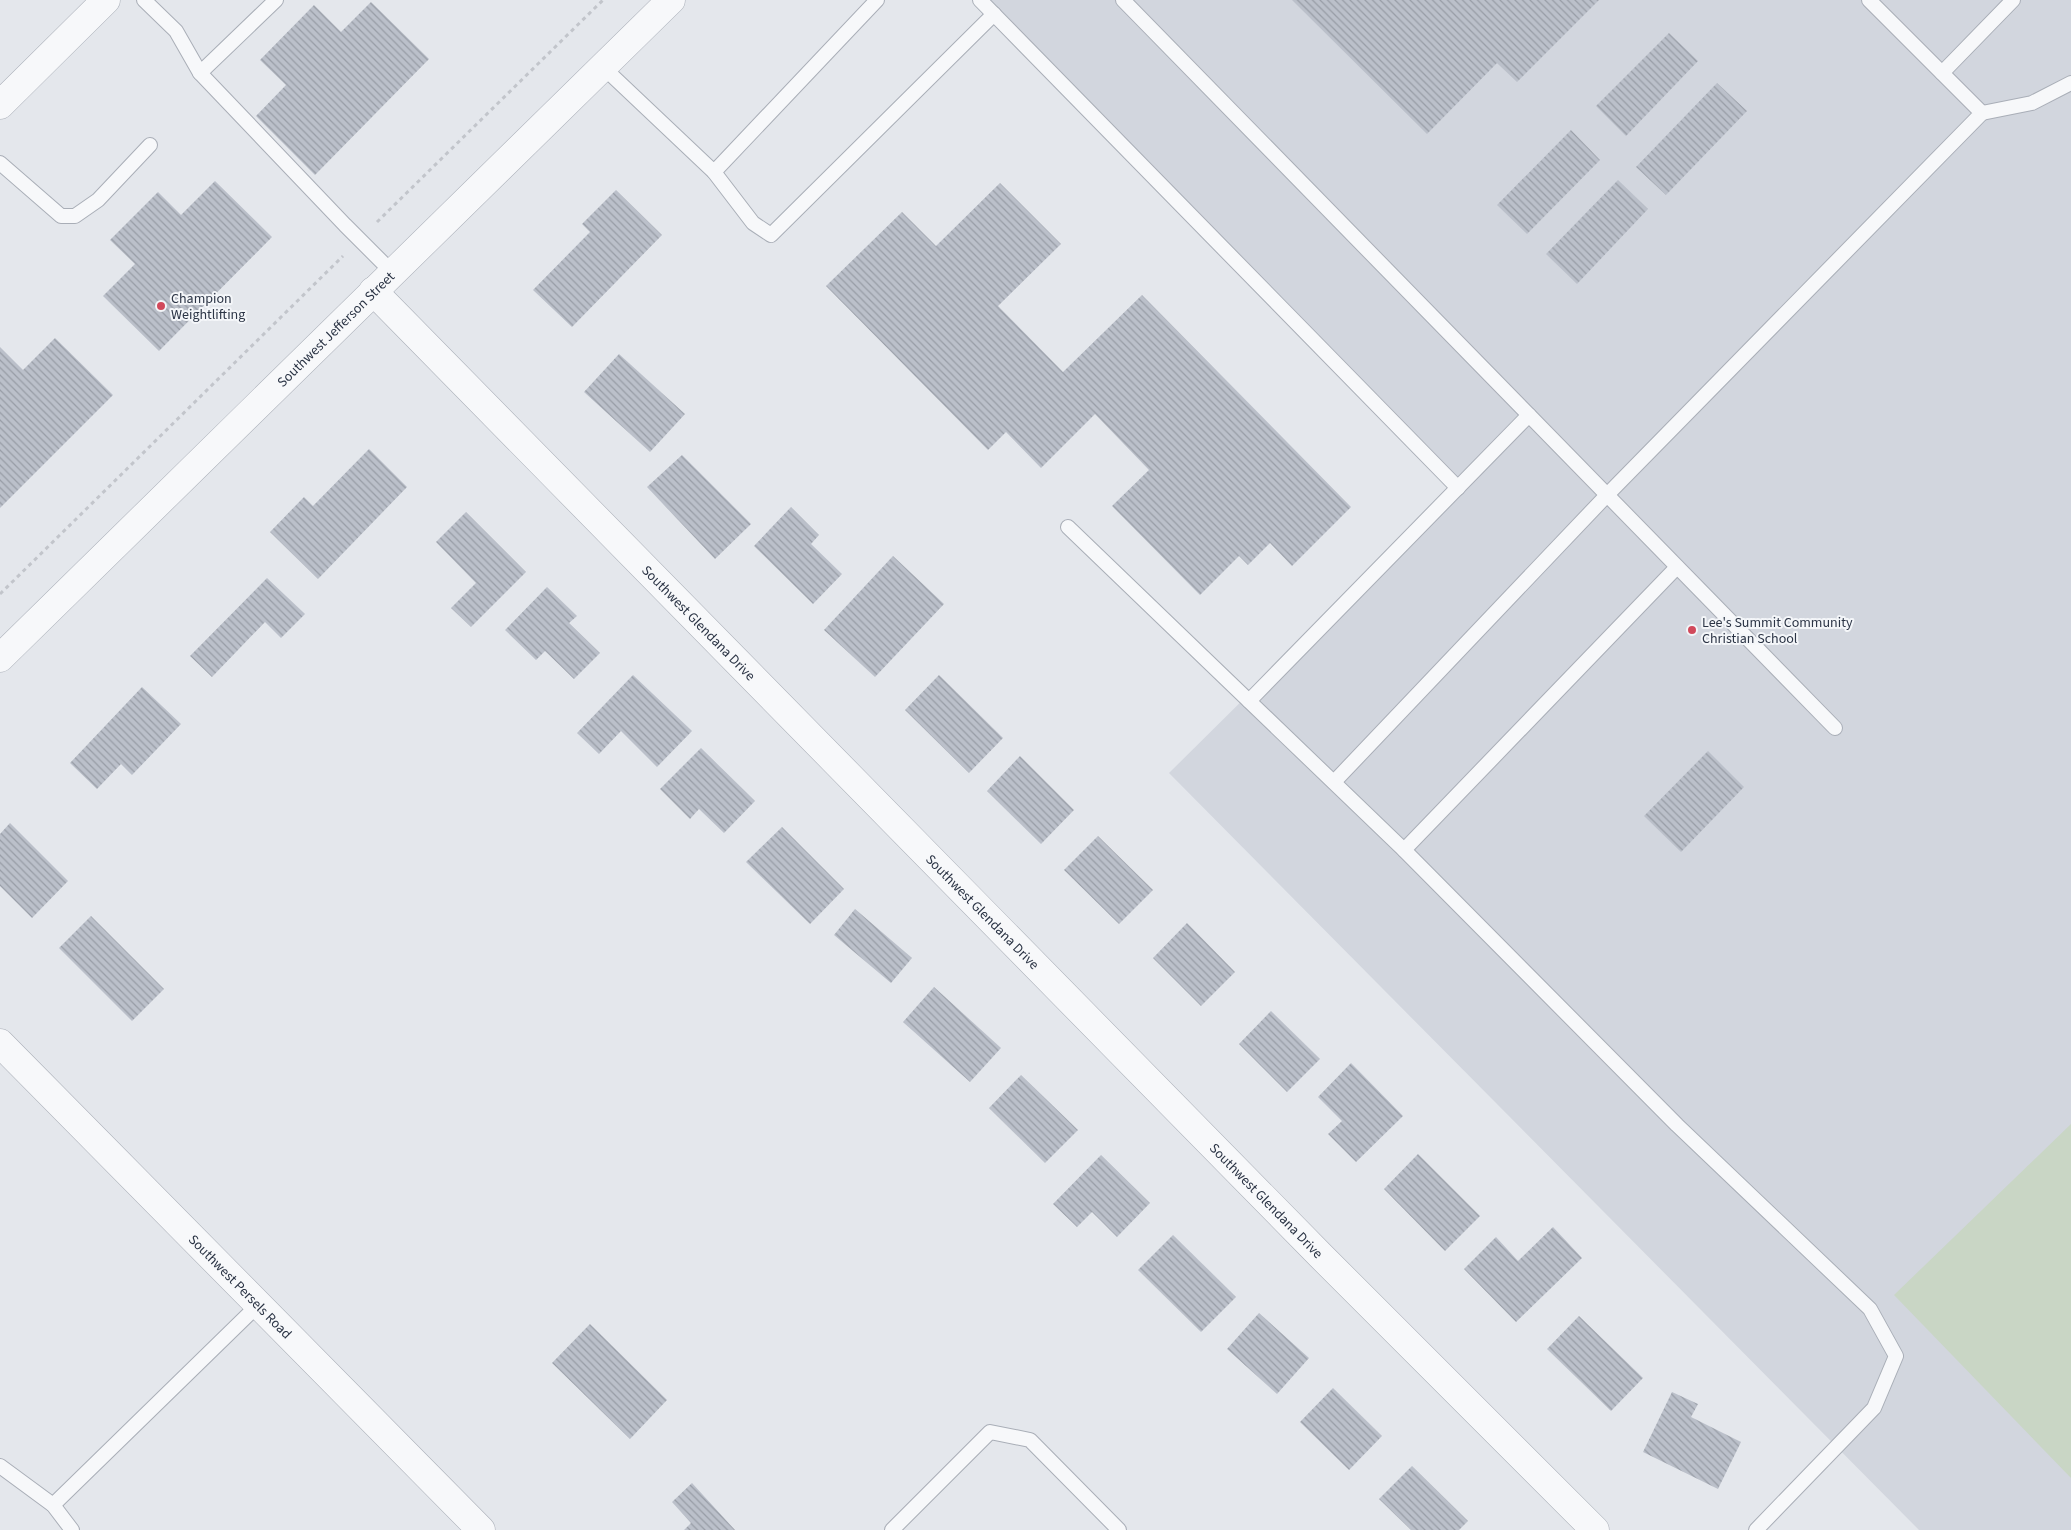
<svg xmlns="http://www.w3.org/2000/svg" width="2071" height="1530" viewBox="0 0 2071 1530" font-family="'Source Sans 3',sans-serif">
<style>
.built{fill:#d2d6de}
.garden{fill:#c9d6c5}
.building{fill:url(#building-back-hatch)}
.lines{fill:none;stroke-linecap:round;stroke-linejoin:round}
.service-casing{stroke:#a9aeb7;stroke-width:16}
.minor-casing{stroke:#a9aeb7;stroke-width:29}
.tertiary-casing{stroke:#a9aeb7;stroke-width:29}
.path{stroke:#c2c5cb;stroke-width:3;stroke-dasharray:4 4;stroke-linecap:butt}
.service{stroke:#f7f8fa;stroke-width:14}
.minor{stroke:#f7f8fa;stroke-width:28}
.tertiary{stroke:#f7f8fa;stroke-width:28}
.poi-dot{fill:#d1495b;stroke:#f4f6f9;stroke-width:2}
.labels{text-anchor:middle;stroke-width:4;stroke-linejoin:round;paint-order:stroke}
.poi-label{font-size:14px;fill:#2b3445;stroke:#f4f6f9;text-anchor:start}
.street-label{font-size:14px;fill:#2b3445;stroke:#f4f6f9}
</style>
<defs>
<pattern id="building-back-hatch" width="6" height="6" patternUnits="userSpaceOnUse" patternTransform="scale(1.25)"><rect width="6" height="6" fill="#bbc0ca"/><path d="M-1 5l2 2M0 0l6 6M5-1l2 2" fill="none" stroke="#989da6"/></pattern>
</defs>
<rect width="100%" height="100%" fill="#e4e7ec"/>
<path class="built" d="M978,0H2071V1530H1919L1169,773L1457,488Z"/>
<path class="garden" d="M2071,1124V1478L1894,1295Z"/>
<g class="building">
<path d="M1292,0H1599L1517,82L1497,63L1427,134Z"/>
<path d="M371,2L429,59L315,175L256,116L286,85L260,60L314,5L341,32Z"/>
<path d="M1669,33L1698,61L1626,136L1596,106Z"/>
<path d="M1717,83L1747,111L1666,195L1636,167Z"/>
<path d="M1571,130L1600,160L1527,234L1497,205Z"/>
<path d="M1618,180L1648,209L1577,284L1546,254Z"/>
<path d="M215,181L272,237L159,351L103,296L135,264L110,240L158,192L181,215Z"/>
<path d="M1000,183L1061,244L998,306L1063,372L1142,295L1351,507L1292,566L1270,543L1248,565L1239,556L1200,595L1112,506L1149,470L1095,414L1041,468L1006,432L988,450L826,286L902,212L936,246Z"/>
<path d="M616,190L662,235L572,327L533,290L590,232L582,224Z"/>
<path d="M55,338L113,395L0,508V347L23,370Z"/>
<path d="M619,354L685,414L650,452L584,392Z"/>
<path d="M369,449L407,487L318,579L270,532L304,497L313,506Z"/>
<path d="M682,455L751,524L715,559L647,487Z"/>
<path d="M791,507L819,535L811,544L842,574L813,604L754,546Z"/>
<path d="M466,512L526,572L471,627L451,608L476,583L436,542Z"/>
<path d="M893,556L944,604L875,677L824,630Z"/>
<path d="M267,578L305,614L281,638L265,622L212,677L190,656Z"/>
<path d="M547,587L577,616L569,623L600,653L574,679L545,651L536,660L505,630Z"/>
<path d="M633,675L692,731L657,767L621,731L599,754L577,733Z"/>
<path d="M939,675L1003,738L969,773L905,710Z"/>
<path d="M142,687L181,724L132,775L121,764L97,789L70,763Z"/>
<path d="M701,748L755,801L724,833L699,809L690,819L660,789Z"/>
<path d="M1708,751L1744,787L1681,852L1644,816Z"/>
<path d="M1020,756L1074,810L1041,844L987,791Z"/>
<path d="M10,823L68,881L32,918L0,886V834Z"/>
<path d="M782,827L844,889L810,924L746,862Z"/>
<path d="M1098,836L1153,890L1119,924L1064,870Z"/>
<path d="M855,909L912,958L891,983L834,935Z"/>
<path d="M91,916L164,989L132,1021L59,948Z"/>
<path d="M1187,923L1235,972L1201,1006L1153,958Z"/>
<path d="M934,987L1001,1048L970,1082L903,1022Z"/>
<path d="M1271,1011L1320,1059L1287,1092L1239,1044Z"/>
<path d="M1351,1063L1403,1116L1356,1162L1328,1134L1342,1121L1318,1097Z"/>
<path d="M1021,1075L1078,1130L1045,1163L989,1108Z"/>
<path d="M1418,1154L1480,1216L1445,1251L1384,1189Z"/>
<path d="M1101,1155L1150,1203L1117,1237L1092,1212L1077,1227L1053,1204Z"/>
<path d="M1553,1227L1582,1258L1516,1322L1464,1269L1496,1237L1518,1261Z"/>
<path d="M1173,1235L1236,1297L1201,1332L1138,1270Z"/>
<path d="M1259,1313L1309,1358L1277,1394L1227,1349Z"/>
<path d="M1579,1316L1643,1378L1611,1411L1547,1349Z"/>
<path d="M590,1324L667,1400L630,1439L552,1363Z"/>
<path d="M1333,1388L1382,1436L1349,1470L1300,1422Z"/>
<path d="M1672,1392L1698,1404L1691,1417L1741,1442L1718,1489L1643,1452Z"/>
<path d="M1412,1466L1468,1521L1459,1530H1411L1379,1499Z"/>
<path d="M692,1483L735,1530H684L691,1523L672,1502Z"/>
</g>
<g class="lines">
<g class="service-casing">
<g id="service">
<path d="M144,0L176,31L200,73L276,0"/>
<path d="M980,0L1458,488"/>
<path d="M1123,0L1835,728"/>
<path d="M603,67L714,172L877,0"/>
<path d="M200,73L345,225L392,272"/>
<path d="M1942,73L2013,0"/>
<path d="M1982,113L2032,103L2071,83"/>
<path d="M0,163L61,216H75L98,200L150,145"/>
<path d="M714,172L753,223L771,235L994,14"/>
<path d="M1068,527L1404,850L1677,1125L1870,1309L1896,1356L1874,1408L1756,1530"/>
<path d="M1249,701L1529,415"/>
<path d="M1334,782L1607,495L1982,113L1869,0"/>
<path d="M1404,850L1677,567"/>
<path d="M0,1466L53,1505L72,1530"/>
<path d="M53,1505L258,1305"/>
<path d="M892,1530L990,1432L1030,1440L1119,1530"/>
</g>
</g>
<g class="minor-casing">
<g id="minor">
<path d="M0,105L106,0"/>
<path id="s1" d="M373,291L1321,1256L1595,1530"/>
</g>
</g>
<g class="tertiary-casing">
<g id="tertiary">
<path id="s2" d="M0,658L671,0"/>
<path id="s3" d="M0,1043L481,1530"/>
</g>
</g>
<g class="path">
<path d="M377,222L603,0"/>
<path d="M0,594L343,256"/>
</g>
<use href="#service" class="service"/>
<use href="#minor" class="minor"/>
<use href="#tertiary" class="tertiary"/>
</g>
<g class="poi-dot">
<circle cx="161" cy="306" r="5"/>
<circle cx="1692" cy="630" r="5"/>
</g>
<g class="labels">
<g class="poi-label">
<text x="171" y="303">Champion<tspan x="171" dy="16">Weightlifting</tspan></text>
<text x="1702" y="627">Lee's Summit Community<tspan x="1702" dy="16">Christian School</tspan></text>
</g>
<g class="street-label">
<text dy="5" stroke="none"><textPath href="#s2" startOffset="470">Southwest Jefferson Street</textPath></text>
<text dy="5" stroke="none"><textPath href="#s1" startOffset="465">Southwest Glendana Drive</textPath></text>
<text dy="5" stroke="none"><textPath href="#s1" startOffset="870">Southwest Glendana Drive</textPath></text>
<text dy="5" stroke="none"><textPath href="#s1" startOffset="1275">Southwest Glendana Drive</textPath></text>
<text dy="5" stroke="none"><textPath href="#s3" startOffset="342">Southwest Persels Road</textPath></text>
</g>
</g>
</svg>
